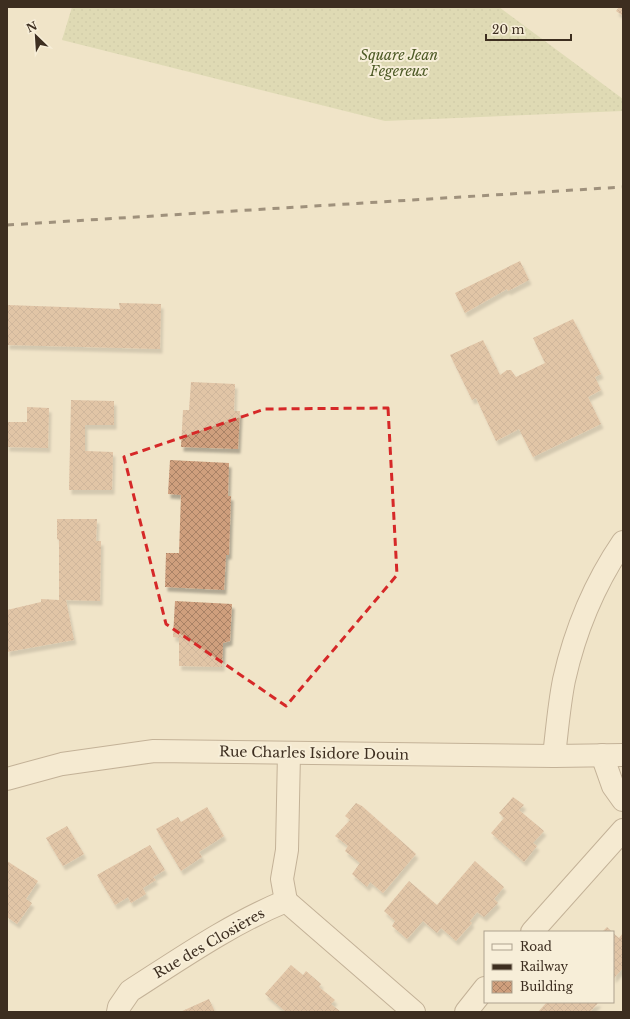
<svg xmlns="http://www.w3.org/2000/svg" width="630" height="1019" viewBox="0 0 630 1019" font-family="'Libre Baskerville',serif">
<style>
.grass{fill:url(#grass-dots)}
.building{fill:url(#building-cross-hatch);filter:url(#shadow)}
.lines{fill:none;stroke-linecap:round;stroke-linejoin:round}
.minor-casing{stroke:#8d765c;stroke-width:24}
.minor{stroke:#faf1dc;stroke-width:22}
.rail{stroke:#3d2e20;stroke-width:3;stroke-dasharray:7 7;stroke-linecap:butt}
.marked{fill:none;stroke:#d62828;stroke-width:3;stroke-dasharray:8 5;stroke-linejoin:round}
.labels{text-anchor:middle;stroke-width:4;stroke-linejoin:round;paint-order:stroke}
.park-label{font-size:14px;font-style:italic;fill:#4d5a26;stroke:#f7eed8}
.street-label{font-size:14px;fill:#3d2e20;stroke:#f7eed8}
</style>
<defs>
<pattern id="grass-dots" width="8" height="8" patternUnits="userSpaceOnUse"><rect width="8" height="8" fill="#c9cf9b"/><path d="M2 2h.1M6 6h.1" fill="none" stroke="#aeb285" stroke-width="1.8" stroke-linecap="round"/></pattern>
<pattern id="building-cross-hatch" width="8" height="8" patternUnits="userSpaceOnUse"><rect width="8" height="8" fill="#cf9f7d"/><path d="M0 0l8 8M0 8l8-8" fill="none" stroke="#a98266"/></pattern>
<filter id="shadow"><feDropShadow dx="2.5" dy="4.5" stdDeviation="1" flood-color="#0004"/></filter>
</defs>
<rect width="100%" height="100%" fill="#f0e4c8"/>
<path class="grass" d="M72,7H499L623,99V111L385,121L62,40Z"/>
<g class="building">
<path d="M619,7H623V16L616,11Z"/>
<path d="M520,261L529,280L508,291L507,289L465,313L455,293Z"/>
<path d="M119,303L161,304L160,349L7,345V305L120,309Z"/>
<path d="M573,319L601,374L595,377L601,390L588,397L601,424L533,457L519,429L496,441L476,398L472,400L450,355L483,340L500,375L507,370H511L516,377L545,363L533,338Z"/>
<path d="M191,382L235,384L234,411H240L238,449L181,447L183,410H189Z"/>
<path d="M71,400L114,401V425H85V451L113,452L112,490H69Z"/>
<path d="M27,407L49,408L48,448L7,447V422H27Z"/>
<path d="M170,460L229,463L228,496H231L229,555H226L224,590L165,587L166,553H179L181,495L168,494Z"/>
<path d="M57,519H97L96,541H101L100,601L66,600L74,640L7,652V610L41,602V599L59,600V540L57,539Z"/>
<path d="M175,601L232,604L230,641L223,643L222,667L179,666V638L173,637Z"/>
<path d="M513,797L524,805L519,810L544,831L533,843L537,846L524,862L491,833L504,818L499,813Z"/>
<path d="M356,803L362,806L416,854L383,893L370,882L367,887L352,874L360,863L345,851L348,846L335,836L350,820L345,816Z"/>
<path d="M207,807L224,836L199,852L202,857L181,871L156,829L178,817L181,822Z"/>
<path d="M67,826L84,854L63,866L46,838Z"/>
<path d="M150,845L165,870L153,877L156,880L143,888L146,894L131,903L128,897L115,905L97,875Z"/>
<path d="M7,861L38,881L26,899L32,903L17,924L7,917Z"/>
<path d="M475,861L504,887L494,899L498,903L484,917L477,912L470,921L472,923L456,941L441,928L437,933L423,921L407,939L392,926L395,921L384,911L409,881L437,905Z"/>
<path d="M607,927L612,932H602Z"/>
<path d="M613,933L619,938L623,933V968L613,979Z"/>
<path d="M291,965L303,975L306,971L321,984L319,987L335,1000L331,1004L341,1012H286L265,994Z"/>
<path d="M209,999L215,1012H180Z"/>
<path d="M547,1002H599L590,1012H538Z"/>
</g>
<g class="lines">
<g class="minor-casing">
<g id="minor">
<path d="M602,755L613,786L623,800"/>
<path d="M554,756C557,731 559,705 564,680C575,631 595,583 623,542"/>
<path d="M7,779L62,764L154,751L554,756L623,755"/>
<path d="M286,901L414,1012"/>
<path d="M286,901L282,879L287,850L289,753"/>
<path d="M532,932L623,830"/>
<path d="M118,1012L119,1007L130,991C180,959 230,924 286,901"/>
<path d="M466,1012L485,988"/>
</g>
</g>
<use href="#minor" class="minor"/>
<path class="rail" d="M7,225L623,187"/>
</g>
<path d="M0 0H630V1019H0ZM388,408L397,575L286,706L166,624L124,457L265,409Z" fill="#f0e4c8" fill-opacity=".55" fill-rule="evenodd"/>
<path class="marked" d="M388,408L397,575L286,706L166,624L124,457L265,409Z"/>
<g class="labels">
<g class="park-label">
<text x="399" y="60">Square Jean<tspan x="399" dy="16">Fegereux</tspan></text>
</g>
<g class="street-label">
<text transform="translate(314 753) rotate(1)" y="5">Rue Charles Isidore Douin</text>
<text transform="translate(209 943) rotate(-30)" y="5">Rue des Closières</text>
</g>
</g>
<rect width="630" height="1019" fill="none" stroke="#3d2e20" stroke-width="16"/>
<rect x="484" y="931" width="130" height="72" fill="#f7eed8" stroke="#ada18e"/>
<rect x="492" y="944" width="20" height="6" fill="#faf1dc" stroke="#ada18e"/>
<text x="520" y="951" font-size="12" fill="#3d2e20">Road</text>
<rect x="492" y="964" width="20" height="6" fill="#3d2e20" stroke="#ada18e"/>
<text x="520" y="971" font-size="12" fill="#3d2e20">Railway</text>
<rect x="492" y="981" width="20" height="12" fill="url(#building-cross-hatch)" stroke="#ada18e"/>
<text x="520" y="991" font-size="12" fill="#3d2e20">Building</text>
<g transform="translate(36 36) rotate(335)" stroke="#f7eed8" stroke-width="3" paint-order="stroke">
<path d="M0-3L7 15L0 10L-7 15Z" fill="#3d2e20"/>
<text y="-6" font-size="11" font-weight="bold" text-anchor="middle" fill="#3d2e20">N</text>
</g>
<path d="M486 34v6h85v-6" fill="none" stroke="#3d2e20" stroke-width="2"/>
<text x="492" y="34" font-size="12" fill="#3d2e20" stroke="#f7eed8" stroke-width="3" paint-order="stroke">20 m</text>
</svg>
